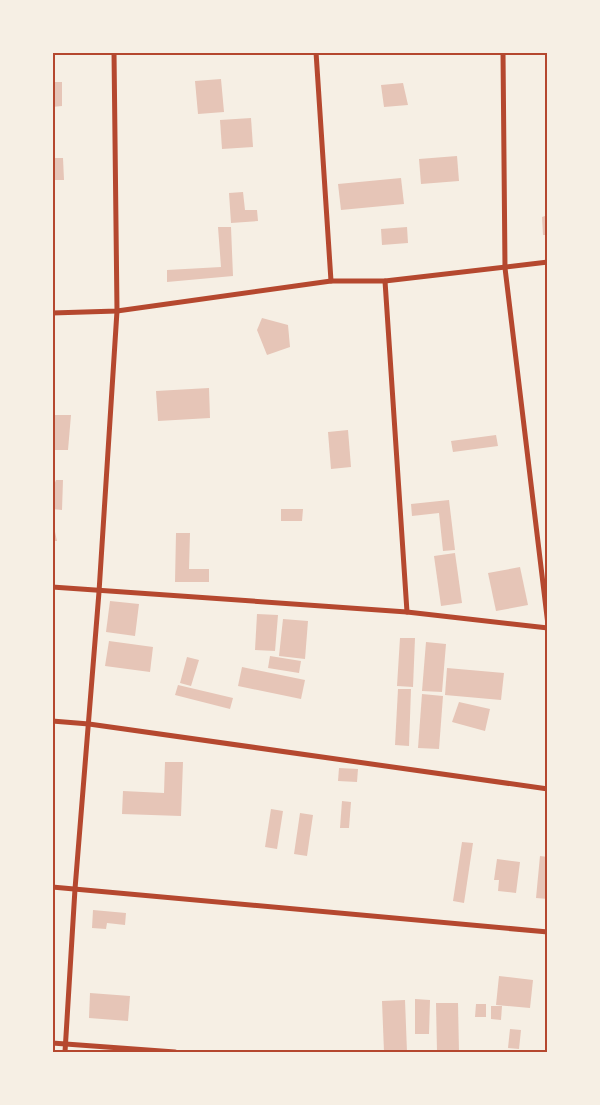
<svg xmlns="http://www.w3.org/2000/svg" width="600" height="1105" viewBox="0 0 600 1105" font-family="Figtree,sans-serif">
<style>
.building{fill:#e6c5b7}
.lines{fill:none;stroke-linecap:round;stroke-linejoin:round}
.minor{stroke:#b5482f;stroke-width:5}
.neatline{fill:none;stroke:#b5482f;stroke-width:2}
</style>
<rect width="100%" height="100%" fill="#f6efe4"/>
<g class="building">
<path d="M329,52H359V54L329,55Z"/>
<path d="M221,79L224,112L198,114L195,81Z"/>
<path d="M52,82H62V106L52,107Z"/>
<path d="M403,83L408,105L384,107L381,85Z"/>
<path d="M251,118L253,147L222,149L220,120Z"/>
<path d="M457,156L459,181L421,184L419,159Z"/>
<path d="M52,158H63L64,180H52Z"/>
<path d="M401,178L404,204L341,210L338,184Z"/>
<path d="M243,192L245,210H257L258,221L231,223L229,193Z"/>
<path d="M548,215V235H543L542,217Z"/>
<path d="M218,227H231L233,276L167,282V270L221,267Z"/>
<path d="M407,227L408,243L382,245L381,229Z"/>
<path d="M262,318L288,325L290,347L267,355L257,330Z"/>
<path d="M209,388L210,418L158,421L156,391Z"/>
<path d="M52,415H71L68,450H52Z"/>
<path d="M348,430L351,467L331,469L328,432Z"/>
<path d="M496,435L498,446L453,452L451,441Z"/>
<path d="M56,480H63L62,510L52,509V490Z"/>
<path d="M449,500L455,550L443,551L439,513L412,516L411,504Z"/>
<path d="M281,509H303L302,521H281Z"/>
<path d="M52,518L57,541H52Z"/>
<path d="M176,533H190L189,569H209V582H175Z"/>
<path d="M455,553L462,603L441,606L434,556Z"/>
<path d="M520,567L528,605L496,611L488,573Z"/>
<path d="M110,601L139,604L135,636L106,632Z"/>
<path d="M257,614L278,615L275,651L255,650Z"/>
<path d="M283,619L308,621L305,659L279,656Z"/>
<path d="M400,638H415L413,687L397,686Z"/>
<path d="M109,641L153,647L150,672L105,666Z"/>
<path d="M426,642L446,644L442,692L422,691Z"/>
<path d="M270,656L301,661L299,673L268,668Z"/>
<path d="M187,657L199,660L191,686L180,683Z"/>
<path d="M242,667L305,680L301,699L238,686Z"/>
<path d="M447,668L504,673L501,700L445,695Z"/>
<path d="M178,685L233,698L230,709L175,695Z"/>
<path d="M398,689H411L409,746L395,745Z"/>
<path d="M422,694L443,696L439,749L418,748Z"/>
<path d="M459,702L490,709L485,731L452,722Z"/>
<path d="M165,762H183L181,816L122,814L123,791L164,793Z"/>
<path d="M339,768L358,769L357,782L338,781Z"/>
<path d="M342,801L351,802L349,828H340Z"/>
<path d="M271,809L283,811L277,849L265,847Z"/>
<path d="M300,813L313,815L307,856L294,854Z"/>
<path d="M462,842L473,843L464,903L453,901Z"/>
<path d="M540,856L548,857V899L536,898Z"/>
<path d="M497,859L520,862L516,893L498,891L499,880H494Z"/>
<path d="M93,910L126,913L125,925L107,923L106,929L92,928Z"/>
<path d="M499,976L533,980L530,1008L496,1005Z"/>
<path d="M90,993L130,996L128,1021L89,1018Z"/>
<path d="M415,999L430,1000L429,1034H415Z"/>
<path d="M405,1000L407,1052H384L382,1001Z"/>
<path d="M436,1003H458L459,1052H437Z"/>
<path d="M476,1004H486V1017H475Z"/>
<path d="M491,1006H502L501,1020L491,1019Z"/>
<path d="M510,1029L521,1030L519,1049L508,1048Z"/>
</g>
<g class="lines">
<g class="minor">
<path d="M316,52L331,281"/>
<path d="M503,52L505,268L548,625"/>
<path d="M385,281L407,612"/>
<path d="M52,313L117,311L331,281H385L548,262"/>
<path d="M52,587L407,612L548,628"/>
<path d="M52,721L89,724L548,789"/>
<path d="M52,887L548,932"/>
<path d="M52,1043L175,1052"/>
<path d="M65,1052L75,889L99,592L117,311L114,52"/>
</g>
</g>
<rect width="600" height="1105" fill="none" stroke="#f6efe4" stroke-width="108"/>
<rect x="54" y="54" width="492" height="997" class="neatline"/>
</svg>
